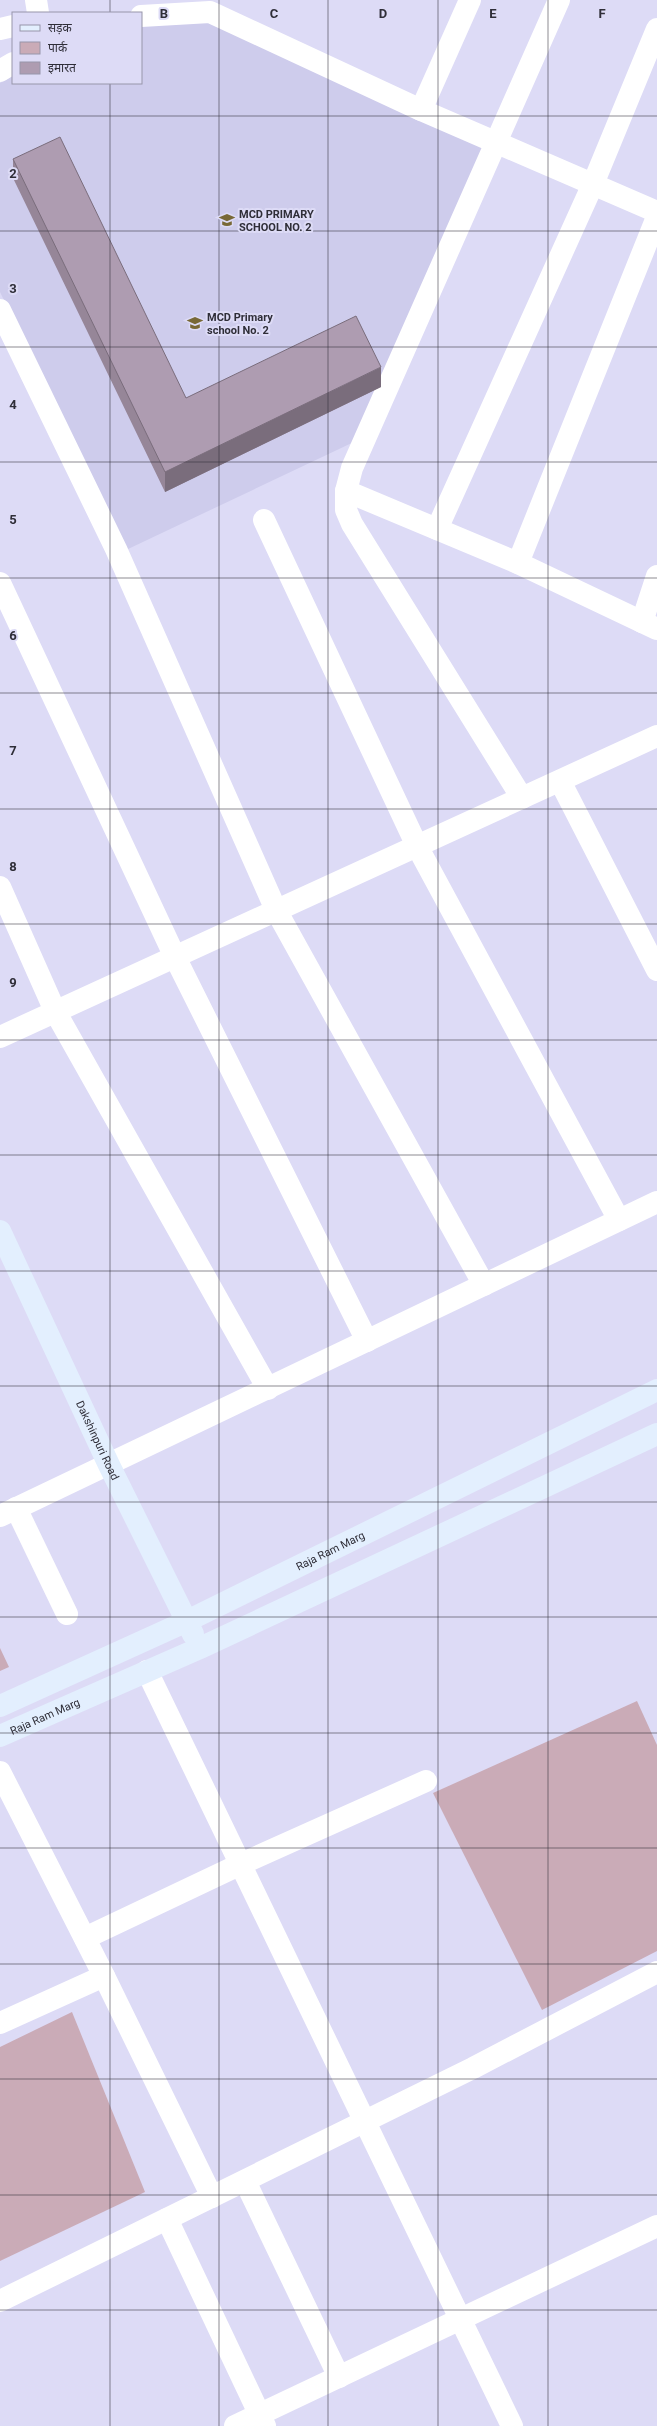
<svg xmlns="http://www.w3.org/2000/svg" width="657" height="2426" viewBox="0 0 657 2426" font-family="Roboto,'Noto Sans Devanagari',sans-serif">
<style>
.built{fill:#ceccec}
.green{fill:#caabb7}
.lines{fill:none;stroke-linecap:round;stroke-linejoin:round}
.street{stroke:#fff;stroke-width:22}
.secondary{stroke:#e3effe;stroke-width:22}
.wall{fill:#968698}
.shaded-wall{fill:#7a6d7c}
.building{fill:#ae9cb1;stroke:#7a6d7c}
.grid{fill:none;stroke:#2f2e38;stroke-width:1;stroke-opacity:0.55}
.labels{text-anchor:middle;stroke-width:4;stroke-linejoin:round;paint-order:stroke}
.poi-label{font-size:11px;font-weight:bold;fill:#2f2e38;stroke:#dddbf6;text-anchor:start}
.street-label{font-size:11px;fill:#2f2e38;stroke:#dddbf6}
.grid-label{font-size:13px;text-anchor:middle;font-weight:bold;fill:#2f2e38;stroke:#dddbf6;stroke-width:4;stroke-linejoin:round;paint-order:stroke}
</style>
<rect width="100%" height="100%" fill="#dddbf6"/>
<path class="built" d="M212,21L485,148L356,441L126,550L0,292V83L13,76V83H141V26Z"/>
<g class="green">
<path d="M0,1648L9,1667L0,1671Z"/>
<path d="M637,1701L657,1745V1951L542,2010L433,1793Z"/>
<path d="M72,2012L145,2192L0,2261V2047Z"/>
</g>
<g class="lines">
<g class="street">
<path d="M36,0L38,13"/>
<path d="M559,0L352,468L346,491L518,563L657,629"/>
<path d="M141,16L210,12L421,110L657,212"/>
<path d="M0,29L13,26"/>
<path d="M0,71L13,63"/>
<path d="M421,110L470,0"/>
<path d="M0,310L116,549L276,910L484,1285"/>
<path d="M346,491V510L352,524L522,798"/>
<path d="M264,520L417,846L619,1220"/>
<path d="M437,529L593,184L657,29"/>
<path d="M518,563L657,217"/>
<path d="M0,583L175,957L367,1341"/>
<path d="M642,622L657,576"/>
<path d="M560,781L657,970"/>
<path d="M0,887L55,1011L268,1389"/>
<path d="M0,1037L657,736"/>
<path d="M16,1508L67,1614"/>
<path d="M0,1516L657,1202"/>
<path d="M147,1671L512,2426"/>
<path d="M0,1772L104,1976L212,2197"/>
<path d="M85,1938L241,1864L426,1781"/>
<path d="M0,2023L104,1976"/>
<path d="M245,2181L339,2377"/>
<path d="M167,2219L265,2426"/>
<path d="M0,2301L473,2068L657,1972"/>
<path d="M235,2426L657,2226"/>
</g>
<g class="secondary">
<path id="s1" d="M0,1231L109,1465L193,1634"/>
<path id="s2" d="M0,1706L185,1622L657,1390"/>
<path id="s3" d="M0,1736L200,1648L657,1434"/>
</g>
</g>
<path class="wall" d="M13,159L186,398L381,387L165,492L13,178Z"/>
<path class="shaded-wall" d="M381,367V387L165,492V472Z"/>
<path class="building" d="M60,137L186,398L356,316L381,367L165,472L13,159Z"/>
<path class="grid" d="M110,0V13M219,0V2426M328,0V2426M438,0V2426M548,0V2426M110,83V2426M0,116H657M0,231H657M0,347H657M0,462H657M0,578H657M0,693H657M0,809H657M0,924H657M0,1040H657M0,1155H657M0,1271H657M0,1386H657M0,1502H657M0,1617H657M0,1733H657M0,1848H657M0,1964H657M0,2079H657M0,2195H657M0,2310H657"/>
<defs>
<g id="school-bare" transform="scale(1.2)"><path d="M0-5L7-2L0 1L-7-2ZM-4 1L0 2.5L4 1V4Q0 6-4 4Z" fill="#786836" stroke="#dddbf6" stroke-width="2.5" paint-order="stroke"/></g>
</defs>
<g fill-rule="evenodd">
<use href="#school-bare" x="227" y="220"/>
<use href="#school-bare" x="195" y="323"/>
</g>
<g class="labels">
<g class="poi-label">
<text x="239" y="218">MCD PRIMARY<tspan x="239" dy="13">SCHOOL NO. 2</tspan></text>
<text x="207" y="321">MCD Primary<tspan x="207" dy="13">school No. 2</tspan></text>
</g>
<g class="street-label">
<text dy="4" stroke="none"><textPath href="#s1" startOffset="231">Dakshinpuri Road</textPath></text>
<text dy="4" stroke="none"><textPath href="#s2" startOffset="365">Raja Ram Marg</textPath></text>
<text dy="4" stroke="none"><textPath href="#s3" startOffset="49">Raja Ram Marg</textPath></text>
</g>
</g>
<g class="grid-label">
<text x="164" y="18">B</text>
<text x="274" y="18">C</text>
<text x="383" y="18">D</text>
<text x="493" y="18">E</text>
<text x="602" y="18">F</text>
<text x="13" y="178">2</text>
<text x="13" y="293">3</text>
<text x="13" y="409">4</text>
<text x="13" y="524">5</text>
<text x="13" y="640">6</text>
<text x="13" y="755">7</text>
<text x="13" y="871">8</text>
<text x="13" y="987">9</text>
</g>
<rect x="12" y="12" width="130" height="72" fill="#dddbf6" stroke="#9796aa"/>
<rect x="20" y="25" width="20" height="6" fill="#e3effe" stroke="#9796aa"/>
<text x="48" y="32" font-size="12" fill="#2f2e38">सड़क</text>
<rect x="20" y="42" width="20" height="12" fill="#caabb7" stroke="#9796aa"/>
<text x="48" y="52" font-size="12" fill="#2f2e38">पार्क</text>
<rect x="20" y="62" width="20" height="12" fill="#ae9cb1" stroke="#9796aa"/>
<text x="48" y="72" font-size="12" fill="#2f2e38">इमारत</text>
</svg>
